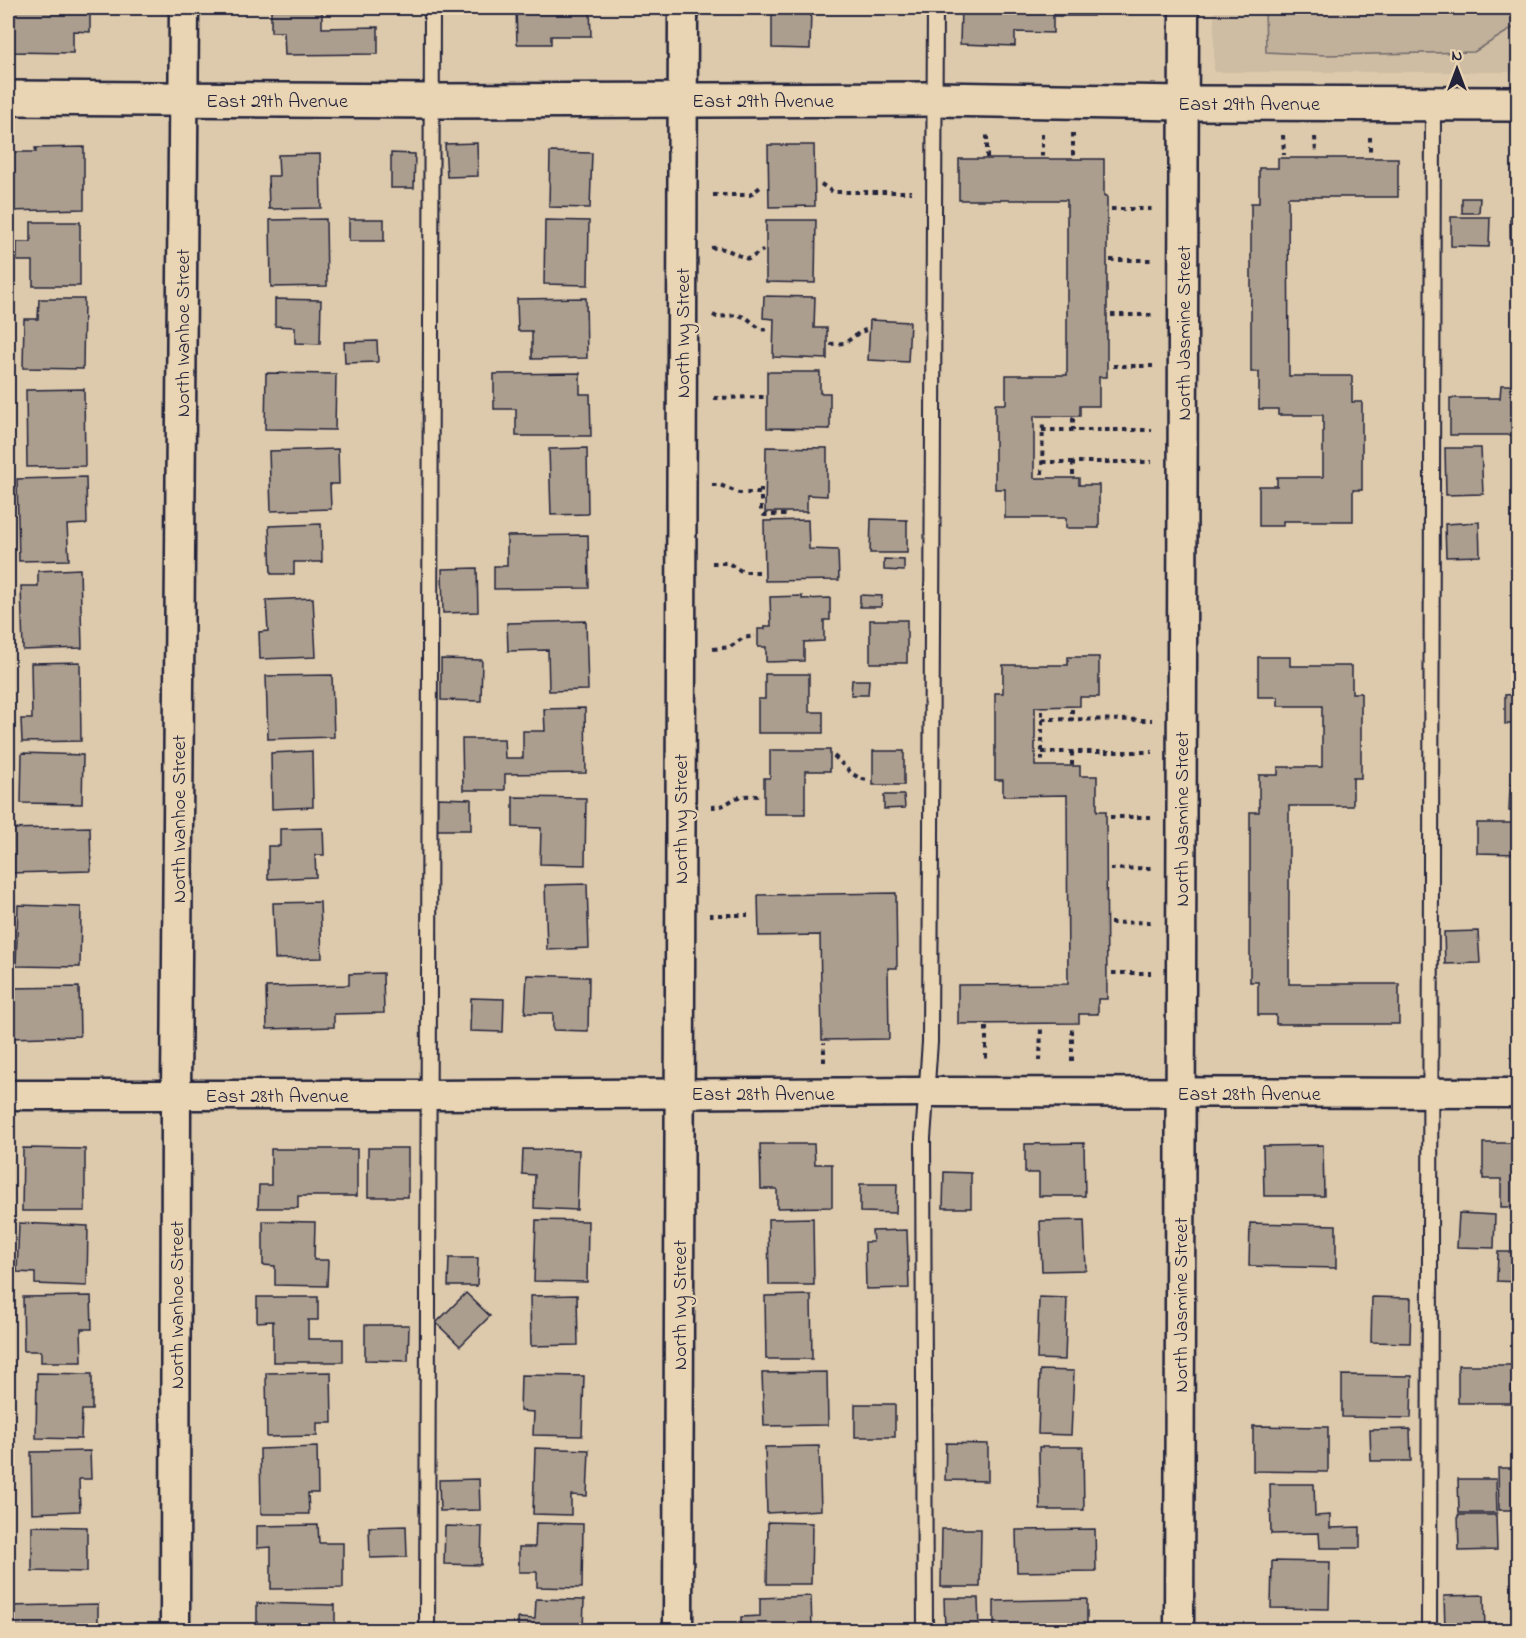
<svg xmlns="http://www.w3.org/2000/svg" width="1526" height="1638" viewBox="0 0 1526 1638" font-family="'Indie Flower',sans-serif">
<style>
.built{fill:#cebda3}
.green{fill:#c1b19b;stroke:#726a6b;stroke-width:1.5}
.building{fill:#ab9e8e;stroke:#22223b;stroke-width:1.5}
.lines{fill:none;stroke-linecap:round;stroke-linejoin:round}
.lane-casing{stroke:#22223b;stroke-width:18}
.street-casing{stroke:#22223b;stroke-width:33}
.secondary-casing{stroke:#22223b;stroke-width:38}
.path{stroke:#22223b;stroke-width:4;stroke-dasharray:4.5 4.5;stroke-linecap:butt}
.lane{stroke:#e9d5b3;stroke-width:14}
.street{stroke:#e9d5b3;stroke-width:28}
.secondary{stroke:#e9d5b3;stroke-width:33}
.labels{text-anchor:middle;stroke-width:4.5;stroke-linejoin:round;paint-order:stroke}
.street-label{font-size:20px;fill:#22223b;stroke:#e9d5b3}
</style>
<rect width="100%" height="100%" fill="#ddcaac"/>
<filter id="ink" filterUnits="userSpaceOnUse"><feTurbulence type="fractalNoise" baseFrequency=".0167" numOctaves="2"/><feDisplacementMap in="SourceGraphic" scale="12" xChannelSelector="R" yChannelSelector="G"/><feConvolveMatrix kernelMatrix="1 2 1 2 8 2 1 2 1" color-interpolation-filters="sRGB"/></filter>
<g filter="url(#ink)">
<rect class="built" x="1214" y="8" width="304" height="64"/>
<path class="green" d="M1265,8H1518V25L1474,52L1325,55L1266,52Z"/>
<g class="building">
<path d="M8,8H90V32L73,31V53L8,52Z"/>
<path d="M271,8H322V28L378,27V54L285,55L284,32H271Z"/>
<path d="M516,8H590L591,36H551V44H517Z"/>
<path d="M772,8H811L810,49L772,48Z"/>
<path d="M961,8H1093V16H1053V33L1015,32V46L960,44Z"/>
<path d="M477,143L478,176L447,177L445,144Z"/>
<path d="M768,145H814L815,206L769,207Z"/>
<path d="M84,147V209L8,211V152H36L35,148Z"/>
<path d="M550,152L592,153L590,208L549,207Z"/>
<path d="M391,153L415,154L414,188H391Z"/>
<path d="M320,154L321,208L269,209L268,176H279L278,155Z"/>
<path d="M1278,158H1398V197H1288L1289,376H1352V402H1362V490H1353V521H1283V526H1259V486H1277V477H1323V415H1278V409H1259V372H1251V203H1259V168H1278Z"/>
<path d="M959,159H1104V196H1107V377H1099V406H1080V416H1034V478H1079V485H1099V528H1066V518H1005V489H995V404H1006V375H1067V200H959Z"/>
<path d="M1462,198H1480L1479,213H1462Z"/>
<path d="M1451,217H1490L1489,247L1451,246Z"/>
<path d="M326,219L327,286L271,287L270,220Z"/>
<rect x="349" y="219" width="35" height="22"/>
<path d="M545,220L589,221L588,285L544,284Z"/>
<path d="M766,220H816L815,283L766,282Z"/>
<path d="M1510,220H1518V279L1511,280Z"/>
<path d="M31,222H80V286H33V261H17V242H31Z"/>
<path d="M764,296L815,297L814,328H827V359L773,357L774,319L763,318Z"/>
<path d="M586,298L587,358L532,359V331H518L517,299Z"/>
<path d="M39,299H84L83,369L23,368L24,319H38Z"/>
<path d="M275,299L321,300L320,344L295,343V327L275,326Z"/>
<path d="M870,320L910,322L908,362L868,360Z"/>
<path d="M377,341L378,362L345,363L344,342Z"/>
<path d="M767,372H820V393H830V429L767,428Z"/>
<path d="M266,373L336,374L335,430L265,429Z"/>
<path d="M580,373V394H590L591,436H516V409H494V374Z"/>
<path d="M1501,385H1518V435H1450V398H1500Z"/>
<path d="M84,389L85,466L27,467L26,390Z"/>
<path d="M1515,445H1518V492L1514,491Z"/>
<path d="M766,447L827,448V496L807,495V512H765Z"/>
<path d="M587,448L588,514L551,515L549,449Z"/>
<path d="M1445,448H1481L1483,494L1446,495Z"/>
<path d="M338,449L339,484H330L331,509L271,511L269,451Z"/>
<path d="M86,477L87,524L67,525L69,560L19,561L17,479Z"/>
<path d="M871,519L907,520V553H870Z"/>
<path d="M808,520L809,549L838,550L839,580L765,581L764,521Z"/>
<path d="M1479,522L1480,556L1446,557L1445,524Z"/>
<path d="M321,524L322,562H294V574H271L269,526Z"/>
<path d="M588,535L589,588L494,589V566H507V536Z"/>
<path d="M884,559L904,560V571L884,570Z"/>
<path d="M477,568L478,612L443,613L442,569Z"/>
<path d="M80,569L82,648L23,650L21,586H38V571Z"/>
<path d="M860,595L882,596L881,607H860Z"/>
<path d="M802,596V599L830,598V620H824V641L804,642V661L766,662V647H758V629H765V626H771L770,597Z"/>
<path d="M313,598L316,657L260,659L259,632L268,631L266,600Z"/>
<rect x="870" y="620" width="37" height="43"/>
<path d="M586,621L588,690L549,691L548,650L508,651L507,623Z"/>
<path d="M1068,657H1099V697H1080V706L1035,707V766H1080V776H1097V811H1106L1107,999H1098V1014H1079V1023L958,1024V985L1068,984L1067,795L1003,796V780H995V693H1003V665H1068Z"/>
<path d="M1258,657H1290V666H1352V693H1361V778H1353V806H1289V984H1399V1024H1276V1015H1258V982H1250V812H1259V775H1278V767H1322V706H1278V697H1258Z"/>
<path d="M441,659L482,660L481,701L441,700Z"/>
<path d="M80,662L81,741L22,742L21,719H32L31,663Z"/>
<path d="M765,674H809V712H823V733H758V699H765Z"/>
<path d="M332,675L334,737L268,739L266,676Z"/>
<path d="M1518,676V724H1505V695L1518,694Z"/>
<path d="M852,680H869L868,695H851Z"/>
<path d="M585,708L586,773L505,774V790H463L462,739H504L505,758H523V731H545L544,709Z"/>
<path d="M770,750H830V771H805V814H764V778H770Z"/>
<path d="M312,751L313,807L272,809L271,753Z"/>
<rect x="873" y="751" width="31" height="34"/>
<path d="M22,753L83,755L82,804L21,803Z"/>
<path d="M1510,785H1518V811H1509Z"/>
<path d="M884,795H904L905,808L884,809Z"/>
<path d="M513,797L586,798L585,865L540,864L541,828L513,827Z"/>
<path d="M437,798L471,799V830H436Z"/>
<path d="M1477,823H1518V854L1477,853Z"/>
<path d="M90,827L91,871L8,873V829Z"/>
<path d="M323,828L324,855H315L316,877L268,879V846H280V829Z"/>
<path d="M587,884L589,948L547,950L545,885Z"/>
<path d="M896,893L897,968H888L889,1039L822,1040L820,935L759,936L758,895Z"/>
<path d="M320,902L322,958L275,959L273,903Z"/>
<path d="M18,905L81,907L80,967L16,966Z"/>
<path d="M1512,910H1518V962H1513Z"/>
<path d="M1478,931L1480,963L1445,964L1444,932Z"/>
<path d="M383,973L384,1013L334,1014V1027L267,1029L266,987L349,985V974Z"/>
<path d="M527,975L589,977L588,1031L553,1030V1013H525Z"/>
<path d="M79,987L80,1036L10,1038L9,988Z"/>
<path d="M471,998L504,999L503,1032L470,1031Z"/>
<path d="M1084,1143L1085,1196H1039V1173H1025V1144Z"/>
<path d="M1483,1143H1518V1207H1501V1179H1483Z"/>
<path d="M760,1144H814L815,1164H832V1207L777,1208V1189H761Z"/>
<path d="M1323,1145L1324,1196H1264L1263,1146Z"/>
<path d="M23,1148L85,1149V1211H22Z"/>
<rect x="368" y="1148" width="40" height="49"/>
<path d="M271,1149H357V1196H298V1208H258L259,1185H271Z"/>
<path d="M523,1149L579,1150L577,1210L534,1208L535,1175L522,1174Z"/>
<path d="M944,1172L971,1173V1208H943Z"/>
<path d="M860,1184H897L896,1213L860,1212Z"/>
<path d="M1459,1213L1495,1215L1494,1248L1457,1247Z"/>
<path d="M813,1218L814,1285H769L768,1219Z"/>
<path d="M536,1220L588,1221L587,1282L534,1281Z"/>
<path d="M1084,1220L1086,1270L1042,1271L1040,1221Z"/>
<path d="M263,1221L315,1222L314,1260H328L327,1286L275,1285V1266L263,1265Z"/>
<path d="M19,1223L88,1226L87,1286L35,1284V1273L17,1272Z"/>
<path d="M1250,1223L1336,1225V1268L1249,1266Z"/>
<path d="M907,1230L909,1288L866,1289L865,1242H873L872,1231Z"/>
<path d="M1498,1252H1518V1282L1497,1281Z"/>
<path d="M449,1258H478L477,1286H448Z"/>
<path d="M466,1293L490,1316L460,1346L436,1323Z"/>
<path d="M577,1295L578,1345L531,1346L530,1296Z"/>
<path d="M811,1295L812,1359H766L765,1296Z"/>
<path d="M91,1296L92,1329H81L82,1362H41V1351H24L23,1297Z"/>
<path d="M257,1297H318V1320H308V1339H343V1362H273V1321L257,1322Z"/>
<path d="M1039,1297L1067,1298L1065,1360L1037,1359Z"/>
<path d="M1372,1297L1411,1298L1410,1343L1371,1342Z"/>
<path d="M365,1325H409L408,1361L365,1360Z"/>
<rect x="1458" y="1365" width="54" height="38"/>
<path d="M1040,1370L1074,1371L1071,1435L1038,1434Z"/>
<path d="M331,1372L332,1423H317V1436L267,1437L266,1373Z"/>
<path d="M827,1372L828,1425L764,1426L762,1373Z"/>
<path d="M37,1373L92,1374V1410H82L81,1439L36,1438Z"/>
<path d="M521,1375L584,1376L582,1436L533,1435L534,1412L520,1411Z"/>
<path d="M1342,1375L1412,1376L1411,1418L1342,1417Z"/>
<rect x="855" y="1404" width="40" height="33"/>
<path d="M1253,1426L1328,1427V1472L1253,1471Z"/>
<path d="M1410,1429L1411,1461H1371L1370,1430Z"/>
<path d="M946,1443L988,1444V1481L945,1480Z"/>
<path d="M819,1446L821,1510L767,1513L765,1447Z"/>
<path d="M317,1447L318,1493H308L309,1514H261L260,1449Z"/>
<path d="M1039,1447H1083L1084,1510H1040Z"/>
<path d="M535,1448L589,1450L587,1496L571,1495V1515L533,1514Z"/>
<path d="M90,1451L91,1479H79L80,1511L32,1513L31,1452Z"/>
<path d="M1498,1468H1518V1510H1499Z"/>
<path d="M479,1479L480,1510L440,1511L439,1480Z"/>
<path d="M1458,1479H1496L1497,1513H1459Z"/>
<path d="M1270,1484H1314L1315,1516L1330,1515V1528L1360,1527V1548H1320L1319,1533L1271,1534Z"/>
<path d="M1458,1515H1496L1497,1550L1459,1551Z"/>
<path d="M768,1522L812,1523L811,1584H767Z"/>
<path d="M536,1523L583,1524L582,1588L537,1587V1572H519V1547H535Z"/>
<path d="M318,1525L319,1543H343V1588L271,1589V1547L257,1548V1526Z"/>
<path d="M32,1526L87,1527V1572L32,1571Z"/>
<path d="M406,1526L407,1557L370,1558L369,1527Z"/>
<path d="M445,1526L482,1527L481,1565L444,1564Z"/>
<path d="M942,1529H981L980,1587H941Z"/>
<path d="M1095,1529L1096,1571L1017,1572L1016,1530Z"/>
<path d="M1272,1561L1330,1562L1329,1609L1271,1608Z"/>
<path d="M1484,1595L1485,1630H1445L1444,1596Z"/>
<path d="M811,1596L812,1630H741V1617L760,1616V1598Z"/>
<path d="M944,1598H978L979,1630H945Z"/>
<path d="M536,1599L584,1600L583,1630H518V1618L535,1619Z"/>
<path d="M1087,1599V1630H994V1601Z"/>
<path d="M257,1603L335,1605V1630H257Z"/>
<path d="M98,1604V1630H8V1606Z"/>
</g>
<g class="lines">
<g class="lane-casing">
<g id="lane">
<path d="M427,1630L432,8"/>
<path d="M925,1630L923,1138L930,1042L935,8"/>
<path d="M1429,1630L1433,104"/>
</g>
</g>
<g class="street-casing">
<g id="street">
<path d="M8,1095H430L927,1092L1518,1093"/>
<path d="M175,1630L176,1095L184,8"/>
<path d="M678,1630L683,8"/>
<path d="M1179,1630L1184,8"/>
</g>
</g>
<g class="secondary-casing">
<path id="secondary" d="M8,98L432,101L935,99L1184,103L1518,104"/>
</g>
<g class="path">
<path d="M1073,133V156"/>
<path d="M1042,134V158"/>
<path d="M1283,135L1284,155"/>
<path d="M1315,137L1316,154"/>
<path d="M1370,137V155"/>
<path d="M987,158V131"/>
<path d="M821,184L833,192H911"/>
<path d="M713,195H750L763,185"/>
<path d="M1111,209H1152"/>
<path d="M711,248C726,246 736,256 749,259L763,250"/>
<path d="M1110,260H1151"/>
<path d="M713,315L717,317L738,315L747,318L760,329L770,330"/>
<path d="M1111,315H1152"/>
<path d="M830,344L845,343L860,332L866,330"/>
<path d="M1113,366H1153"/>
<path d="M714,398L764,397"/>
<path d="M1073,418V430"/>
<path d="M1042,430H1152"/>
<path d="M1042,462H1152"/>
<path d="M1073,462V475"/>
<path d="M1042,474L1043,419"/>
<path d="M712,485H720L739,493H761"/>
<path d="M761,488V511L764,515H787"/>
<path d="M712,563H728L743,572H760"/>
<path d="M713,649L730,647L743,638L755,636"/>
<path d="M1072,709V720"/>
<path d="M1042,711V761"/>
<path d="M1042,719L1152,720"/>
<path d="M1042,752H1152"/>
<path d="M1072,752V765"/>
<path d="M834,756C845,766 852,778 868,780"/>
<path d="M711,807C727,807 726,802 739,797C746,795 753,796 760,796"/>
<path d="M1110,817H1151"/>
<path d="M1110,869L1151,868"/>
<path d="M709,915H748"/>
<path d="M1110,923L1151,922"/>
<path d="M1112,973H1151"/>
<path d="M986,1027V1061"/>
<path d="M1040,1061L1041,1027"/>
<path d="M1072,1061V1026"/>
<path d="M824,1062V1043"/>
</g>
<use href="#lane" class="lane"/>
<use href="#street" class="street"/>
<use href="#secondary" class="secondary"/>
</g>
</g>
<g class="labels">
<g class="street-label">
<text x="277" y="107">East 29th Avenue</text>
<text x="763" y="107">East 29th Avenue</text>
<text x="1249" y="110">East 29th Avenue</text>
<text transform="translate(182 333) rotate(-90)" y="7">North Ivanhoe Street</text>
<text transform="translate(682 333) rotate(-90)" y="7">North Ivy Street</text>
<text transform="translate(1183 333) rotate(-90)" y="7">North Jasmine Street</text>
<text transform="translate(178 819) rotate(-90)" y="7">North Ivanhoe Street</text>
<text transform="translate(680 819) rotate(-90)" y="7">North Ivy Street</text>
<text transform="translate(1181 819) rotate(-90)" y="7">North Jasmine Street</text>
<text x="763" y="1100">East 28th Avenue</text>
<text x="1249" y="1100">East 28th Avenue</text>
<text x="277" y="1102">East 28th Avenue</text>
<text transform="translate(176 1305) rotate(-90)" y="7">North Ivanhoe Street</text>
<text transform="translate(679 1305) rotate(-90)" y="7">North Ivy Street</text>
<text transform="translate(1180 1305) rotate(-90)" y="7">North Jasmine Street</text>
</g>
</g>
<rect width="1526" height="1638" fill="none" stroke="#e9d5b3" stroke-width="30"/>
<rect x="15" y="15" width="1496" height="1608" fill="none" stroke="#22223b" stroke-width="2" filter="url(#ink)"/>
<g transform="translate(1457 69)" stroke="#e9d5b3" stroke-width="4.5" paint-order="stroke">
<path d="M0-4.5L10 22L0 15L-10 22Z" fill="#22223b"/>
<text y="-9" font-size="16" font-weight="bold" text-anchor="middle" fill="#22223b">N</text>
</g>
</svg>
